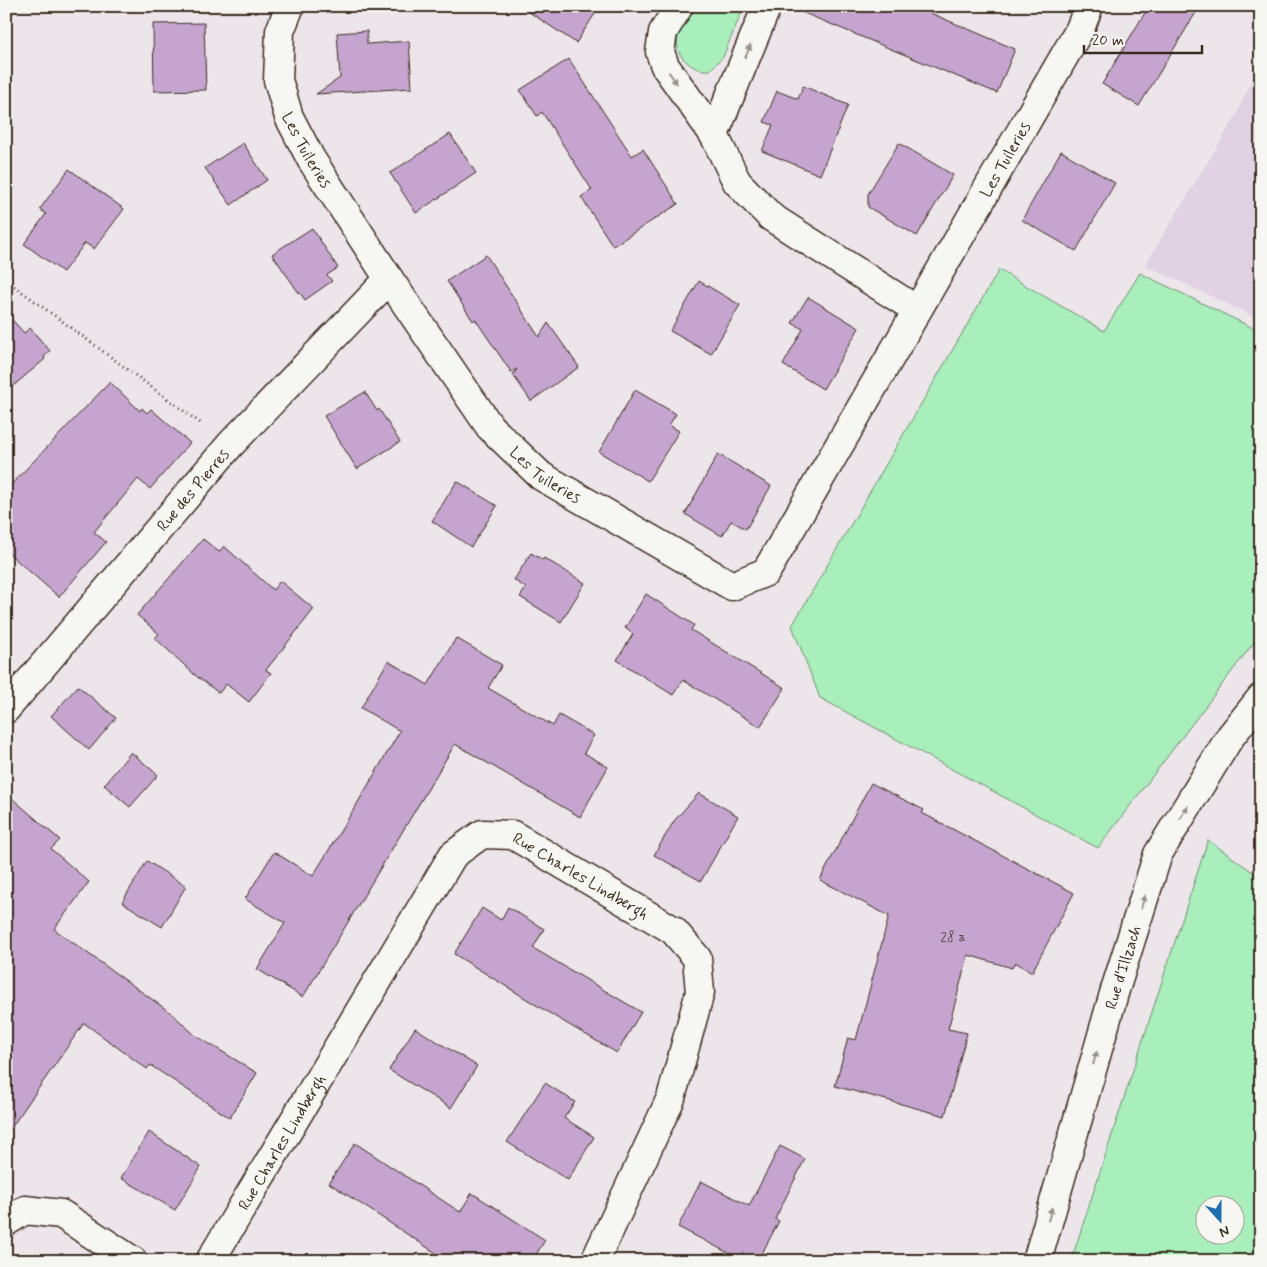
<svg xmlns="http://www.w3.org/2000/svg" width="1267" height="1267" viewBox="0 0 1267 1267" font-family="Mynerve,sans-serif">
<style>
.built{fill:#e0d2e3}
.green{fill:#a8efbc;stroke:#728c6d;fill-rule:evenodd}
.building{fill:#c5a5d0;stroke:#3b2a1e}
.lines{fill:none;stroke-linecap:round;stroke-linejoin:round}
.street-casing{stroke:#3b2a1e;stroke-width:31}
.path{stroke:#3b2a1e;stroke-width:3;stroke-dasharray:1 4;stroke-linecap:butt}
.street{stroke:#f6f6f2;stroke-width:28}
.oneway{fill:#989088}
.labels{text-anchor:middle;stroke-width:4.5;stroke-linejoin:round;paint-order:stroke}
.number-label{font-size:14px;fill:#5e494a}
.street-label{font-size:16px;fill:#3b2a1e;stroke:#f6f6f2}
</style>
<rect width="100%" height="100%" fill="#ece6eb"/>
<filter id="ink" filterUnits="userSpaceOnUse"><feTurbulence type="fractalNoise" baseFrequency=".02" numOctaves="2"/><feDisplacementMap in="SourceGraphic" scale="10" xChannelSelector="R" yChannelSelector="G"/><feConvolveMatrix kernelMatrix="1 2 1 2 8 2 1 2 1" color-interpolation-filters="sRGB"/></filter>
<g filter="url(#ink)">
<path class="built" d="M1261,59V320L1145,265L1237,114Z"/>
<g class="green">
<path d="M694,6H744L723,57L710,70C702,71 694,68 688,63C666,46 683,24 694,6Z"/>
<path d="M999,270L1104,331L1140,273L1261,332V633L1098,848L820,698L792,626Z"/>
<path d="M1208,840L1261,878V1261H1071ZM1204,1204H1234V1234H1204Z"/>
</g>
<g class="building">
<path d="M520,6H600L576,43Z"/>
<path d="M787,6H914L1015,49L997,93Z"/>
<path d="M1149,6H1200L1139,106L1102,84Z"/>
<path d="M204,23L206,90L154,91L153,24Z"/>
<path d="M367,31V44L409,41L412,88L316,94L340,78L337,33Z"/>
<path d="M569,59L632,156L643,149L678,204L613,246L581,197L592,190L542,112L537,116L520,90Z"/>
<path d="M803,86L848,105L820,175L762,151L773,125L764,122L777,91L798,99Z"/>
<path d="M450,134L476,173L416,213L390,173Z"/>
<path d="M243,143L267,180L231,205L205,168Z"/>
<path d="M899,143L953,175L917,236L868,207V194Z"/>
<path d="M1061,151L1115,183L1076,251L1022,220Z"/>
<path d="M69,169L124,209L94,249L85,243L63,272L24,244L46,214L40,209Z"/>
<path d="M312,228L338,268L327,275L332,281L305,300L300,293H299L272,254Z"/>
<path d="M486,255L539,337L548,323L579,367L531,401L513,375L517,369L511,372L475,319L473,321L447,281Z"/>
<path d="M699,281L740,305L711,354L670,331Z"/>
<path d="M808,297L859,328L823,389L783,365L803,329L792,323Z"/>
<path d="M6,313L24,333L30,328L50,351L44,357L45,359L6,392Z"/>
<path d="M110,382L140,411L142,408L147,413L151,409L190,443L150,489L138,479L94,532L106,542L59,597L6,551V490Z"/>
<path d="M635,390L676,414L669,425L679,431L648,481L599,452Z"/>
<path d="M365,392L377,411L379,409L400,442L357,469L324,416Z"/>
<path d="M718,454L771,486L746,529L731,521L722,536L685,514Z"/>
<path d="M457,481L497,506L471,547L432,521Z"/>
<path d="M203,539L219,552L224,546L273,590L280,581L314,609L266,670L271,673L249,702L226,684L219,693L195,675L155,638L159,634L137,615Z"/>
<path d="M531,553L543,560L544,558L585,583L561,622L520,597L526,588L514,580Z"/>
<path d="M646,594L694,625L691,630L785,688L760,727L683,680L673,695L617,660L633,634L625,628Z"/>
<path d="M456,638L502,665L488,688L553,726L559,715L594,735L584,753L608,767L580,817L455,744L303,997L257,969L285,923L245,899L274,852L313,876L357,804L400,731L361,708L388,661L428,685Z"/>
<path d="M78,686L116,718L89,750L51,716Z"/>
<path d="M131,752L158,775L130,807L104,785Z"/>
<path d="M871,783L924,810L922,813L1074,893L1032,972L1015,962L1012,968L968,955L948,1029L967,1033L945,1116L835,1086L848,1038L856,1040L889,916L820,880Z"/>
<path d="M6,793L60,840L51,849L89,882L54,929L171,1013L195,1035L257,1073L230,1118L150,1065L147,1069L84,1023L6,1135Z"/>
<path d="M699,793L738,816L701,881L654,855L674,821Z"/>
<path d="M147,861L186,886L162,927L122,902Z"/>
<path d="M508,907L544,929L533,948L641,1012L617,1053L554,1016L454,954L482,908L501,920Z"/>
<path d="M415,1028L477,1066L451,1108L389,1070Z"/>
<path d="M545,1083L575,1102L564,1118L594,1137L568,1180L507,1142Z"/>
<path d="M149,1132L201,1167L175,1210L121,1178Z"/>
<path d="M355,1143L460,1212L472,1193L545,1240L532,1261H448L329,1183Z"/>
<path d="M780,1146L805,1159L775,1219L779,1221L758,1261H744L678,1227L701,1181L749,1206Z"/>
</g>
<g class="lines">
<g class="street-casing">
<g id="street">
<path id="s1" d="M290,6L280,31L278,80L289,117L311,159L389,279L490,427L541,476L732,586L766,572L1080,29L1089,6"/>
<path d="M679,6L663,32L660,52L665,66L714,135L767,6"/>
<path d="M714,135L737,182L771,217L917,310"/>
<path id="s2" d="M6,709L230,445L389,279"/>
<path d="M6,1222L25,1210L61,1214L133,1261"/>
<path id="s3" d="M210,1261L453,855L482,834L513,835L673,930L697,958L700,992L671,1098L595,1261"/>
<path id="s4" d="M1037,1261L1115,990L1158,854L1230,737L1261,698"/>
</g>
</g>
<path class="path" d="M6,280L203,425"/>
<use href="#street" class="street"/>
</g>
<defs><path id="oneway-solid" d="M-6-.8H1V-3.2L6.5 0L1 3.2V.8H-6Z" transform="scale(1.25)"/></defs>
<g class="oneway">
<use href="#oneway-solid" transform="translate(748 51) rotate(-68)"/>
<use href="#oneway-solid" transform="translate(673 78) rotate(55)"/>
<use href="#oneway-solid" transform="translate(1184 812) rotate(-58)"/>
<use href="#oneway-solid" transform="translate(1143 902) rotate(-72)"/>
<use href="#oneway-solid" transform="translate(1095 1058) rotate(-74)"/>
<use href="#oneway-solid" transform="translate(1050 1214) rotate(-74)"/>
</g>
</g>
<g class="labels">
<g class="number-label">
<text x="953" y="941">28 a</text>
</g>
<g class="street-label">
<text dy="6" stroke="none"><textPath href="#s1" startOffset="152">Les Tuileries</textPath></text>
<text dy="6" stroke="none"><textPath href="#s1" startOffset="1289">Les Tuileries</textPath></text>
<text dy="6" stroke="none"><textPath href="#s1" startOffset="558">Les Tuileries</textPath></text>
<text dy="6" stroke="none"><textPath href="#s2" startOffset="288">Rue des Pierres</textPath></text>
<text dy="6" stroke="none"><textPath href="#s3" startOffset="619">Rue Charles Lindbergh</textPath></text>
<text dy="6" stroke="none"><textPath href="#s4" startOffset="306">Rue d'Illzach</textPath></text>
<text dy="6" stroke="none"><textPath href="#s3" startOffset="139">Rue Charles Lindbergh</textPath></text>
</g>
</g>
<rect width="1267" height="1267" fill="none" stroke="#f6f6f2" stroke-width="25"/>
<rect x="12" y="12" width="1242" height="1242" fill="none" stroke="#3b2a1e" stroke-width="2" filter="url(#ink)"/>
<g transform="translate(1220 1220) rotate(159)"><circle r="24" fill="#f6f6f2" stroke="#aba49d"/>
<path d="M0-4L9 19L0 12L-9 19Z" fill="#1f6fb2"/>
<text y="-8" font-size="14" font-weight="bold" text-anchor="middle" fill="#3b2a1e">N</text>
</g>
<path d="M1084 45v8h118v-8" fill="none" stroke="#3b2a1e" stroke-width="2.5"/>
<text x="1092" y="45" font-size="15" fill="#3b2a1e" stroke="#f6f6f2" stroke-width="4" paint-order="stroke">20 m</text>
</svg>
